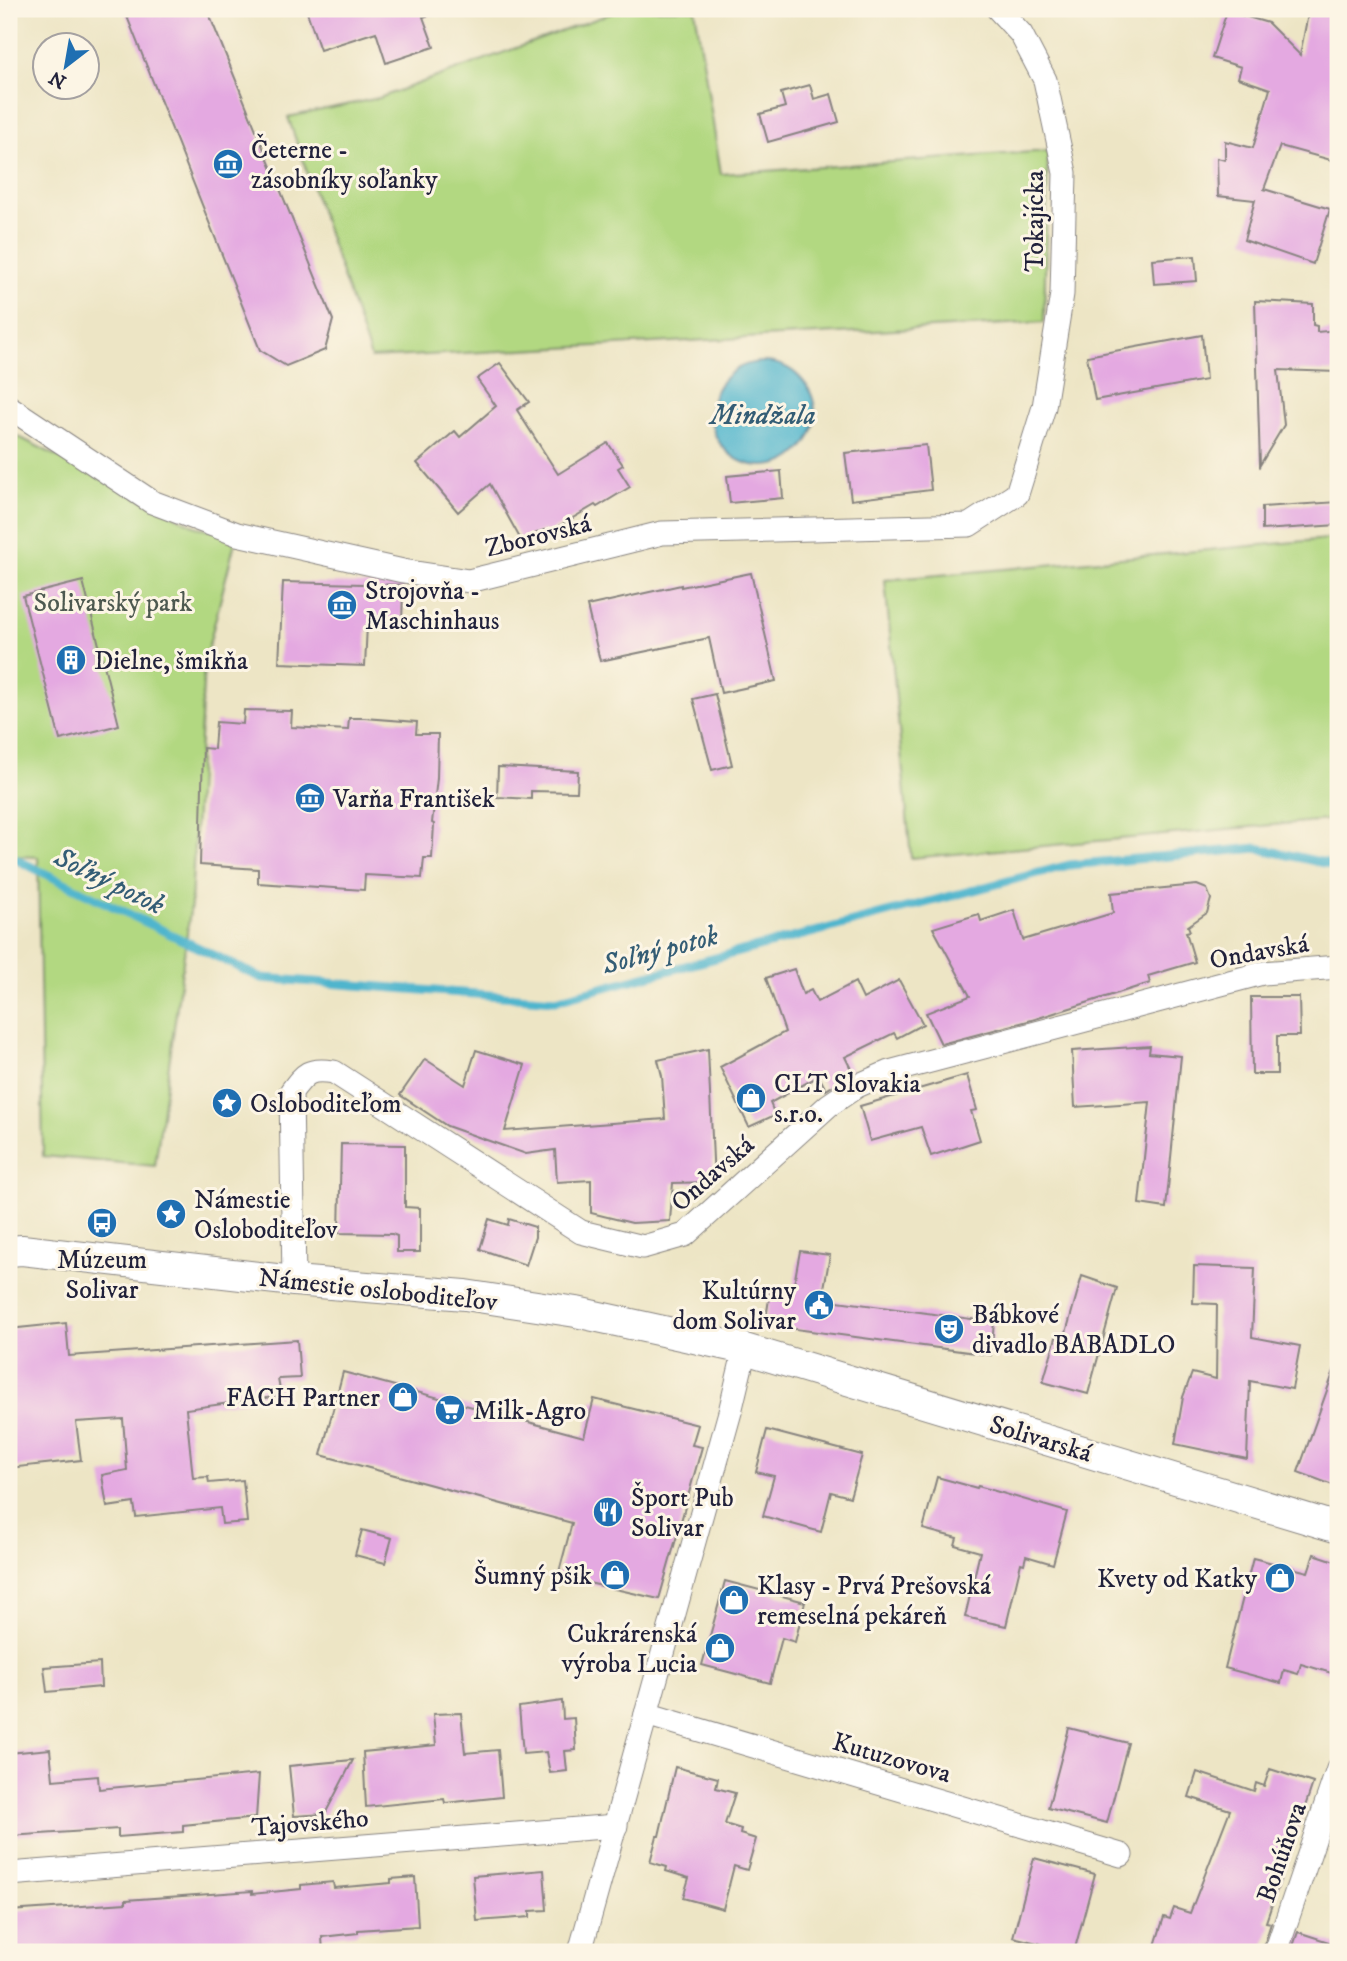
<svg xmlns="http://www.w3.org/2000/svg" width="1347" height="1961" viewBox="0 0 1347 1961" font-family="'IM FELL DW Pica',serif">
<style>
.green{fill:#b2d881;stroke:#6a7d5e;stroke-width:2}
.water{fill:#4fb5cd;stroke:#386c84;stroke-width:2}
.lines{fill:none;stroke-linecap:round;stroke-linejoin:round}
.stream{stroke:#4fb5cd;stroke-width:9}
.building{fill:#e4a9e1}
.minor-casing{stroke:#888480;stroke-width:25}
.tertiary-casing{stroke:#888480;stroke-width:32}
.minor{stroke:#fff;stroke-width:23}
.tertiary{stroke:#fff;stroke-width:30}
.labels{text-anchor:middle;stroke-width:6;stroke-linejoin:round;paint-order:stroke}
.poi-label{font-size:26px;fill:#22223b;stroke:#fcf5e5;text-anchor:start}
.street-label{font-size:26px;fill:#22223b;stroke:#fcf5e5}
.park-label{font-size:26px;fill:#4d5950;stroke:#fcf5e5}
.water-label{font-size:28px;font-style:italic;fill:#345d75;stroke:#fcf5e5}
</style>
<rect width="100%" height="100%" fill="#fcf5e5"/>
<filter id="ink" filterUnits="userSpaceOnUse"><feTurbulence type="fractalNoise" baseFrequency=".0143" numOctaves="2"/><feDisplacementMap in="SourceGraphic" scale="14" xChannelSelector="R" yChannelSelector="G"/><feConvolveMatrix kernelMatrix="1 2 1 2 8 2 1 2 1" color-interpolation-filters="sRGB"/></filter>
<filter id="wash" filterUnits="userSpaceOnUse"><feTurbulence type="fractalNoise" baseFrequency=".00686" numOctaves="4" result="noise"/><feDisplacementMap in="SourceGraphic" scale="28" xChannelSelector="R" yChannelSelector="G"/><feGaussianBlur stdDeviation="1.57" result="paint"/><feColorMatrix in="noise" values="0 0 0 0 0 0 0 0 0 0 0 0 0 0 0 0 0 1.4 0 .05"/><feComposite in="paint" operator="in"/></filter>
<g filter="url(#wash)">
<rect width="100%" height="100%" fill="#ede5c5"/>
<g class="green">
<path d="M623,9H695L721,174L1048,151L1044,322L371,358L288,117L379,98Z"/>
<path d="M9,432L197,527L237,534L204,665L191,904L155,1166L43,1156L38,857L9,856Z"/>
<path d="M1338,538V819L911,858L885,580Z"/>
</g>
<circle class="water" cx="763" cy="414" r="52"/>
<g class="lines">
<path class="stream" d="M9,856L261,978L556,1000L1069,865L1257,848L1338,866"/>
</g>
<g id="blocks">
<g class="building">
<path d="M124,9H207L333,320L325,350L286,366L260,350Z"/>
<path d="M306,9H433V14L423,17L434,47L386,63L376,32L320,50Z"/>
<path d="M1309,9H1338V162L1280,146L1264,189L1330,209L1313,264L1244,240L1255,200L1218,196L1217,158L1225,160V141L1253,148L1270,89L1238,78L1241,67L1212,58L1227,11L1268,23L1300,55Z"/>
<path d="M810,85L814,99L831,94L839,122L768,142L760,114L785,107L781,93Z"/>
<path d="M1195,256L1197,281L1154,284L1152,259Z"/>
<path d="M1255,301L1313,304V325L1317,326V332L1338,330V372L1278,370L1284,425L1260,465Z"/>
<path d="M1202,335L1206,380L1095,400L1087,356Z"/>
<path d="M500,363L529,402L517,410L558,474L608,443L623,465L618,468L630,487L597,507L595,505L547,533L544,530L521,540L490,484L458,512L417,463L455,431L460,437L496,406L477,379Z"/>
<path d="M926,445L931,490L851,500L845,453Z"/>
<path d="M781,471L783,498L730,503L727,476Z"/>
<path d="M1338,502V525L1262,530V507Z"/>
<path d="M751,573L776,681L721,693L709,638L600,661L587,606L681,585V587Z"/>
<path d="M83,581L119,725L60,740L23,596Z"/>
<path d="M283,582L403,585L402,626L367,625L365,666L279,663Z"/>
<path d="M715,694L732,765L712,770L693,699Z"/>
<path d="M244,710L292,711L291,727L348,730L349,718H364L417,722L416,734H438L437,778L432,823L434,824L432,858H424L422,878L365,875L364,890L258,883V869L200,865L203,748L214,749L216,722L243,724Z"/>
<path d="M498,767L578,771L577,792L531,791V799L497,797Z"/>
<path d="M1197,885L1207,889L1211,899L1207,913L1188,926L1190,931L1186,932L1195,962L1148,976L1150,983L1032,1020L941,1044L926,1013L970,996L933,928L979,914L981,921L1014,910L1023,940L1113,913L1111,893Z"/>
<path d="M794,969L803,994L811,990L817,1002L855,982L863,999L899,980L923,1024L897,1038L894,1033L845,1057L853,1073L826,1090L819,1076L770,1103L775,1115L749,1127L720,1067L785,1032L766,978Z"/>
<path d="M1251,997H1299L1300,1036H1277V1074H1252Z"/>
<path d="M1150,1046L1149,1053L1181,1056L1166,1208L1139,1204L1150,1102L1075,1107L1072,1051Z"/>
<path d="M708,1049L714,1182L673,1183L670,1221L632,1223L591,1213V1180L557,1182L555,1150L526,1154L447,1126L400,1095L425,1059L465,1085L476,1050L525,1065L505,1131L665,1119L662,1076L658,1060Z"/>
<path d="M967,1075L977,1110L971,1111L980,1140L931,1156L921,1127L870,1141L860,1106Z"/>
<path d="M341,1144L405,1145V1207L420,1208V1252H397V1236L392,1234L339,1233Z"/>
<path d="M489,1219L508,1225L509,1219L535,1227V1237L526,1265L480,1249Z"/>
<path d="M800,1251L830,1255L822,1299L994,1322L991,1355L765,1325L770,1292L792,1295Z"/>
<path d="M1194,1266L1255,1268L1252,1337L1300,1346L1292,1389L1250,1381L1247,1459L1175,1444L1183,1397L1192,1373L1216,1379L1217,1304L1193,1303Z"/>
<path d="M1082,1276L1117,1288L1088,1394L1043,1382L1057,1334L1065,1336Z"/>
<path d="M66,1323L69,1356L297,1340L300,1378L278,1379L281,1396L186,1409L193,1478L208,1477L209,1483L243,1480L247,1522L222,1524L220,1508L136,1517L134,1503L107,1507L102,1475L127,1470L123,1419L76,1422L81,1460L9,1468V1329Z"/>
<path d="M1335,1368H1338V1487L1298,1472Z"/>
<path d="M343,1372L584,1437L594,1399L698,1425L692,1445L702,1447L659,1599L558,1576L572,1523L321,1455Z"/>
<path d="M767,1430L862,1455L850,1497L831,1492L821,1532L763,1516L774,1476L756,1472Z"/>
<path d="M937,1477L977,1488L978,1486L1067,1512L1053,1564L1026,1556L1024,1564L1021,1563L1006,1626L965,1617L980,1552L955,1545L957,1538L923,1529Z"/>
<path d="M362,1530L392,1538L385,1563L355,1555Z"/>
<path d="M1314,1554L1338,1562V1675L1301,1664L1298,1674L1284,1670L1281,1683L1225,1668L1253,1558L1308,1572Z"/>
<path d="M725,1581L805,1602L795,1642L782,1638L770,1683L702,1665Z"/>
<path d="M100,1663L101,1687L47,1692L44,1667Z"/>
<path d="M562,1701L563,1719L574,1718L576,1750L565,1751L567,1771L550,1773L546,1752L523,1754L519,1707Z"/>
<path d="M461,1713L465,1753L498,1750L502,1797L445,1803L444,1799L366,1807L363,1752L436,1745L433,1714Z"/>
<path d="M1069,1728L1128,1743L1107,1823L1048,1808Z"/>
<path d="M50,1749L53,1780L98,1776L99,1789L259,1774L256,1818L183,1825V1832L118,1837V1829L9,1836V1789H12L9,1753Z"/>
<path d="M353,1760L325,1814L294,1816L289,1766Z"/>
<path d="M675,1767L718,1778L716,1788L735,1793L725,1824L741,1829L740,1834L756,1839L747,1870L734,1866L723,1909L683,1898L689,1878L666,1871L667,1867L650,1862L657,1836H659Z"/>
<path d="M1270,1769L1313,1783L1266,1922L1271,1923L1262,1952H1153L1164,1917L1170,1919L1174,1908L1190,1913L1230,1810L1189,1797L1197,1772L1254,1791L1256,1783L1264,1786Z"/>
<path d="M1034,1858L1095,1874L1074,1952L1013,1937Z"/>
<path d="M544,1870L547,1910L530,1911V1917L477,1921L473,1876Z"/>
<path d="M415,1877L418,1926L358,1930V1933L322,1937L323,1952H293V1946L233,1952H211V1949L161,1952H9V1911L126,1903V1900L252,1891V1894L301,1889V1885L333,1882L334,1888L391,1883V1879Z"/>
<path d="M1298,1932L1338,1945V1952H1291Z"/>
</g>
</g>
</g>
<g filter="url(#ink)">
<use href="#blocks" fill-opacity="0" stroke="#888480" stroke-width="2"/>
<g class="lines">
<g class="minor-casing">
<g id="minor">
<path d="M9,407L152,502L237,534L403,571L469,581L662,533L969,525L1017,494L1044,407L1062,294L1065,173L1045,80L1021,34L998,9"/>
<path d="M294,1281L291,1092C305,1073 309,1068 334,1072L581,1232L643,1247L685,1235L829,1105L857,1086L889,1072L1263,973L1338,967"/>
<path d="M646,1714L1121,1855"/>
<path d="M9,1874L616,1826"/>
<path d="M580,1952L730,1412L745,1349"/>
<path d="M1276,1952L1338,1769"/>
</g>
</g>
<g class="tertiary-casing">
<path id="tertiary" d="M9,1251L22,1250L294,1281L465,1295L576,1312L745,1349L1338,1528"/>
</g>
<use href="#minor" class="minor"/>
<use href="#tertiary" class="tertiary"/>
</g>
</g>
<defs>
<g id="museum-disc" transform="scale(1.575)"><circle r="9.5" fill="#1f6fb2" stroke="#fcf5e5"/><path d="M0-6L6-3V-2H-6V-3ZM-5-1h2V3h-2ZM-1-1h2V3h-2ZM3-1h2V3H3ZM-6 4H6V6H-6Z" fill="#fff"/></g>
<g id="building-disc" transform="scale(1.575)"><circle r="9.5" fill="#1f6fb2" stroke="#fcf5e5"/><path d="M-4-6H4V6H1V3H-1V6H-4ZM-2.5-4.3h1.7v1.8h-1.7ZM.8-4.3h1.7v1.8H.8ZM-2.5-1h1.7V.8h-1.7ZM.8-1h1.7V.8H.8Z" fill="#fff"/></g>
<g id="shop-disc" transform="scale(1.575)"><circle r="9.5" fill="#1f6fb2" stroke="#fcf5e5"/><path d="M-5-2.5h2.3a2.7 3.5 0 0 1 5.4 0H5L5.5 6h-11ZM-1.5-2.5h3a1.5 2.3 0 0 0-3 0Z" fill="#fff"/></g>
<g id="sight-disc" transform="scale(1.575)"><circle r="9.5" fill="#1f6fb2" stroke="#fcf5e5"/><path d="M0-6L1.8-2.2L6-1.7L2.9 1.2L3.7 5.4L0 3.3L-3.7 5.4L-2.9 1.2L-6-1.7L-1.8-2.2Z" fill="#fff"/></g>
<g id="bus-disc" transform="scale(1.575)"><circle r="9.5" fill="#1f6fb2" stroke="#fcf5e5"/><path d="M-5-6H5V4H4V6H2V4H-2V6H-4V4H-5ZM-3.5-4V0h7V-4ZM-3.5 1.2v1.5H-2V1.2ZM2 1.2v1.5H3.5V1.2Z" fill="#fff"/></g>
<g id="civic-disc" transform="scale(1.575)"><circle r="9.5" fill="#1f6fb2" stroke="#fcf5e5"/><path d="M-.6-6.5H3V-4.5H.6V-3L4-1V1h2V6H-6V1h2V-1L-.6-3ZM-1.2 2.5V6h2.4V2.5Z" fill="#fff"/></g>
<g id="theatre-disc" transform="scale(1.575)"><circle r="9.5" fill="#1f6fb2" stroke="#fcf5e5"/><path d="M-5-5.5Q0-4 5-5.5V0Q5 5 0 6Q-5 5-5 0ZM-3.3-2.5H-1v1.5H-3.3ZM1-2.5H3.3v1.5H1ZM-2.8 1Q0 5.5 2.8 1Z" fill="#fff"/></g>
<g id="supermarket-disc" transform="scale(1.575)"><circle r="9.5" fill="#1f6fb2" stroke="#fcf5e5"/><path d="M-6-5.5h2.5l.6 2H6L4.5 2H-2.5L-4.4-4H-6ZM-1.5 3.2a1.3 1.3 0 1 0 .1 0ZM3 3.2a1.3 1.3 0 1 0 .1 0Z" fill="#fff"/></g>
<g id="restaurant-disc" transform="scale(1.575)"><circle r="9.5" fill="#1f6fb2" stroke="#fcf5e5"/><path d="M-5-6h1v4h1v-4h1v4h1v-4h1v5L-1.5 .5V6h-2V.5L-5-1ZM5-6V6H3V1.5H1.5Q1.5-4 5-6Z" fill="#fff"/></g>
</defs>
<g fill-rule="evenodd">
<use href="#museum-disc" x="228" y="164"/>
<use href="#museum-disc" x="342" y="605"/>
<use href="#building-disc" x="71" y="660"/>
<use href="#museum-disc" x="310" y="798"/>
<use href="#shop-disc" x="751" y="1098"/>
<use href="#sight-disc" x="227" y="1103"/>
<use href="#sight-disc" x="171" y="1214"/>
<use href="#bus-disc" x="102" y="1223"/>
<use href="#civic-disc" x="819" y="1305"/>
<use href="#theatre-disc" x="949" y="1329"/>
<use href="#shop-disc" x="403" y="1397"/>
<use href="#supermarket-disc" x="450" y="1410"/>
<use href="#restaurant-disc" x="608" y="1512"/>
<use href="#shop-disc" x="615" y="1575"/>
<use href="#shop-disc" x="1280" y="1578"/>
<use href="#shop-disc" x="734" y="1600"/>
<use href="#shop-disc" x="720" y="1648"/>
</g>
<g class="labels">
<g class="poi-label">
<text x="251" y="158">Četerne -<tspan x="251" dy="30">zásobníky soľanky</tspan></text>
<text x="365" y="599">Strojovňa -<tspan x="365" dy="30">Maschinhaus</tspan></text>
<text x="94" y="669">Dielne, šmikňa</text>
<text x="333" y="807">Varňa František</text>
<text x="774" y="1092">CLT Slovakia<tspan x="774" dy="30">s.r.o.</tspan></text>
<text x="250" y="1112">Osloboditeľom</text>
<text x="194" y="1208">Námestie<tspan x="194" dy="30">Osloboditeľov</tspan></text>
<text x="102" y="1268" text-anchor="middle">Múzeum<tspan x="102" dy="30">Solivar</tspan></text>
<text x="796" y="1299" text-anchor="end">Kultúrny<tspan x="796" dy="30">dom Solivar</tspan></text>
<text x="972" y="1323">Bábkové<tspan x="972" dy="30">divadlo BABADLO</tspan></text>
<text x="380" y="1406" text-anchor="end">FACH Partner</text>
<text x="473" y="1419">Milk-Agro</text>
<text x="631" y="1506">Šport Pub<tspan x="631" dy="30">Solivar</tspan></text>
<text x="592" y="1584" text-anchor="end">Šumný pšik</text>
<text x="1257" y="1587" text-anchor="end">Kvety od Katky</text>
<text x="757" y="1594">Klasy - Prvá Prešovská<tspan x="757" dy="30">remeselná pekáreň</tspan></text>
<text x="697" y="1642" text-anchor="end">Cukrárenská<tspan x="697" dy="30">výroba Lucia</tspan></text>
</g>
<g class="street-label">
<text transform="translate(1034 221) rotate(-90)" y="9">Tokajícka</text>
<text transform="translate(538 535) rotate(-14)" y="9">Zborovská</text>
<text transform="translate(1259 951) rotate(-10)" y="9">Ondavská</text>
<text transform="translate(712 1173) rotate(-41)" y="9">Ondavská</text>
<text transform="translate(378 1289) rotate(6)" y="9">Námestie osloboditeľov</text>
<text transform="translate(1041 1438) rotate(17)" y="9">Solivarská</text>
<text transform="translate(892 1757) rotate(16)" y="9">Kutuzovova</text>
<text transform="translate(310 1822) rotate(-5)" y="9">Tajovského</text>
<text transform="translate(1281 1852) rotate(-71)" y="9">Bohúňova</text>
</g>
<g class="park-label">
<text x="113" y="611">Solivarský park</text>
</g>
<g class="water-label">
<text x="763" y="424">Mindžala</text>
<text transform="translate(110 880) rotate(26)" y="10">Soľný potok</text>
<text transform="translate(660 949) rotate(-15)" y="10">Soľný potok</text>
</g>
</g>
<rect width="1347" height="1961" fill="none" stroke="#fcf5e5" stroke-width="35"/>
<g transform="translate(66 66) rotate(211)"><circle r="33" fill="#fcf5e5" stroke="#a5a1a1" stroke-width="2"/>
<path d="M0-5L12 26L0 18L-12 26Z" fill="#1f6fb2"/>
<text y="-10" font-size="19" font-weight="bold" text-anchor="middle" fill="#22223b">N</text>
</g>
</svg>
